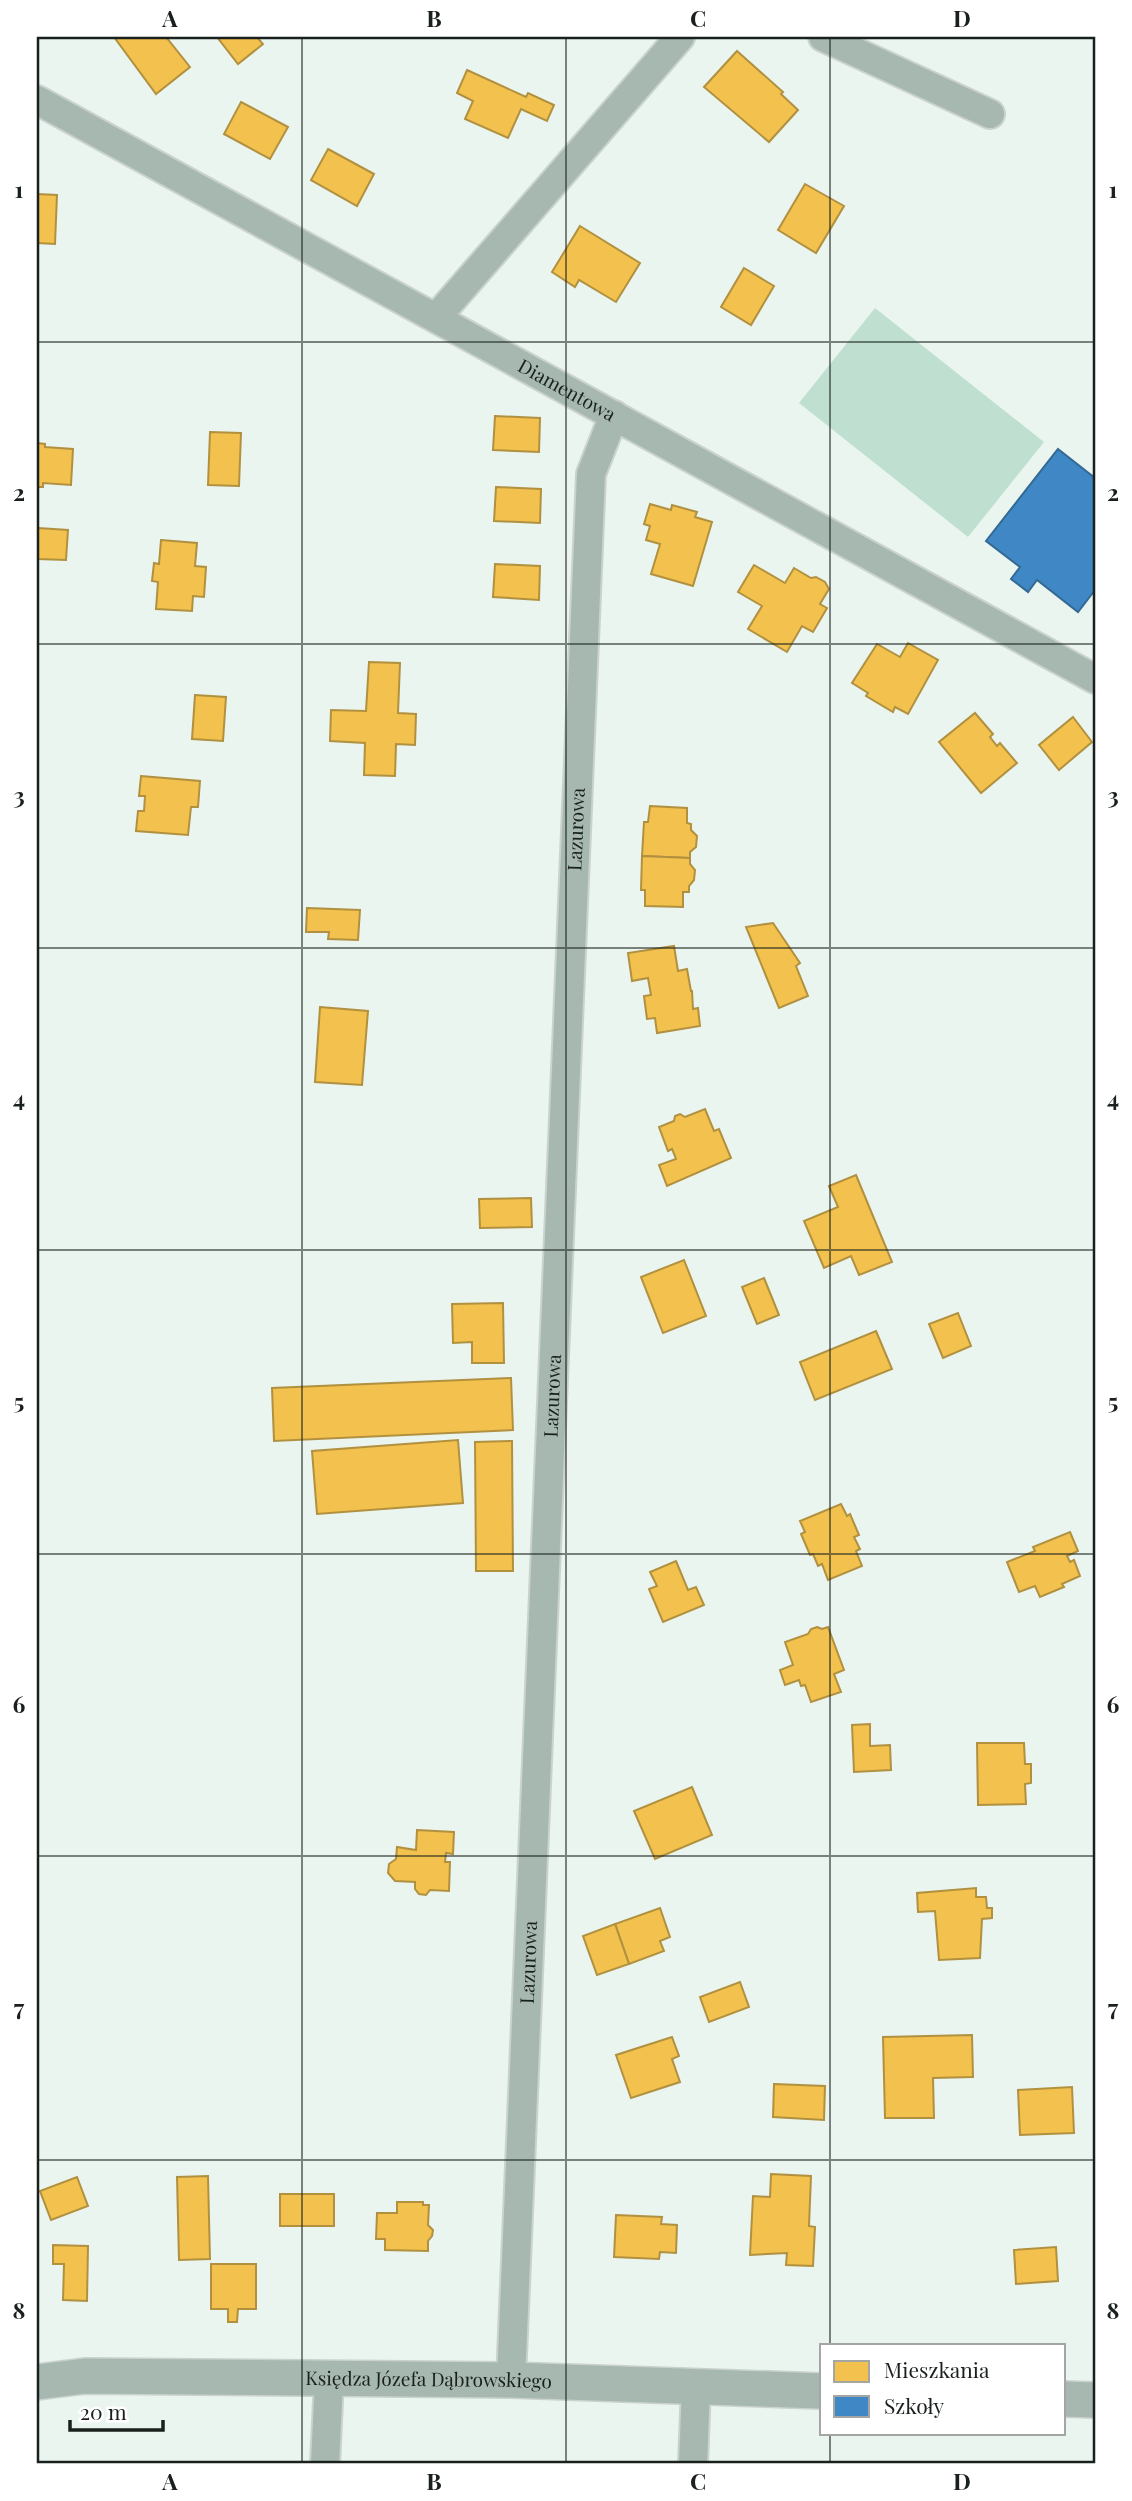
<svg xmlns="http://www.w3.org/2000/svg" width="1132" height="2501" viewBox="0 0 1132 2501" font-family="'Playfair Display',serif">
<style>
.green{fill:#bfe0d1}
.homes{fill:#f2c14e;stroke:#b1913f;stroke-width:2}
.schools{fill:#3f88c5;stroke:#346993;stroke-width:2}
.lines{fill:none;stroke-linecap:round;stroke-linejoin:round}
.minor-casing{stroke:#cad2ce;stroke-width:32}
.tertiary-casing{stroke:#cad2ce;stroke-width:38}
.minor{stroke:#a6b8af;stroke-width:28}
.tertiary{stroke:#a6b8af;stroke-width:35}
.grid{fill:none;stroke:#1a201d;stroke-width:2;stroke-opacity:0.55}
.labels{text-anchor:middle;stroke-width:7;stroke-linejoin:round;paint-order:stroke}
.street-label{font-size:19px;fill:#1a201d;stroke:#fff}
.neatline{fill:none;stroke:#1a201d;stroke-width:2.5}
.grid-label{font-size:23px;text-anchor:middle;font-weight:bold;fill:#1a201d}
</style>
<rect width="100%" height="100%" fill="#eaf5f0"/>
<path class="green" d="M875,308L1044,442L968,537L799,403Z"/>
<g class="homes">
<path d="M114,37H166L190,67L156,94Z"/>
<path d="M217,37H257L263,44L238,64Z"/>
<path d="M737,51L783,92L781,94L798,110L769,142L704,87Z"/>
<path d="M467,70L526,97L528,93L554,105L547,121L521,109L508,138L465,119L473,101L457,93Z"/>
<path d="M241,102L288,127L270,159L224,134Z"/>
<path d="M328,149L374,174L357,206L311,180Z"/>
<path d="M805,184L844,206L816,253L778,230Z"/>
<path d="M37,194L57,195L55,244L37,243Z"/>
<path d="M580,226L640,263L616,302L579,280L575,287L552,272Z"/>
<path d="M744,268L774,286L751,325L721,307Z"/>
<path d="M495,416L540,418L539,452L493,450Z"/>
<path d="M210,432L241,433L239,486L208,485Z"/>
<path d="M37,443L45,444V447L73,449L71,485L43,483V487H37Z"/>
<path d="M496,487L541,489L540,523L494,521Z"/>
<path d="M650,504L671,510L672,505L697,512L695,517L712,522L693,586L651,574L660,544L646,540L650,526L644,524Z"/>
<path d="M38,528L68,530L66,560L37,559Z"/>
<path d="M161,540L197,543L195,566L206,567L204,597L193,596L192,611L156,609L158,582L152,581L154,563L159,564Z"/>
<path d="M495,564L540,566L539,600L493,597Z"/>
<path d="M754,565L785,583L794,568L811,578L816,577L825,582L829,589L820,604L827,608L813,632L802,626L787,652L748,629L762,606L738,592Z"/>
<path d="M908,643L938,660L908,714L895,707L893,712L866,696L868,693L852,683L877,644L900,657Z"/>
<path d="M369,662L400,663L398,713L416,714L415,745L396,744L395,776L364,775L365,743L330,741L331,710L366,711Z"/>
<path d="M195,695L226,697L223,741L192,739Z"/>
<path d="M975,713L993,734L990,737L997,746L1000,743L1017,763L981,793L939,742Z"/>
<path d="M1073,717L1092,742L1059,770L1039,745Z"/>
<path d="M141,776L200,781L198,807H191L188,835L136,831L138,811H144L145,796H139Z"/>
<path d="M650,806L687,808V823L691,824V830L697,836L696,847L690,852V858L642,856L644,822H648Z"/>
<path d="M642,856L690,858V864L695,870L694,880L689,886V892H683V907L645,906V890H641Z"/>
<path d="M307,908L360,910L358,940L328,939L329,932H306Z"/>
<path d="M773,923L800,963L796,966L808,996L779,1008L746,927Z"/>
<path d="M674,946L678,971L687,969L691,991H692L693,1009L698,1008L700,1026L657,1033L655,1018L647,1019L644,996L651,995L648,978L632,981L628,953Z"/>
<path d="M320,1007L368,1011L362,1085L315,1082Z"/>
<path d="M705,1109L714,1131L719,1129L731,1158L667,1186L659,1165L676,1159L672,1149L668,1151L659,1127L674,1121L675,1116L680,1114L685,1117Z"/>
<path d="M856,1175L892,1262L859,1275L851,1256L824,1268L804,1221L838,1207L829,1186Z"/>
<path d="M531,1198L532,1227L480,1228L479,1199Z"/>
<path d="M684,1260L706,1316L663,1333L641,1277Z"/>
<path d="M764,1278L779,1315L757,1324L742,1287Z"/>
<path d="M503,1303L504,1363H472V1342L453,1343L452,1304Z"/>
<path d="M958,1313L971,1346L943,1358L929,1324Z"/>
<path d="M876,1331L892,1369L815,1400L800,1362Z"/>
<path d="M511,1378L513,1430L274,1441L272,1388Z"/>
<path d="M458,1440L463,1503L317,1514L312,1451Z"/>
<path d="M512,1441L513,1571H476L475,1442Z"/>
<path d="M841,1504L847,1516L850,1514L859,1535L854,1537L860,1549L856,1551L862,1566L828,1580L822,1564L818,1566L813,1554L810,1555L801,1534L805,1532L800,1521Z"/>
<path d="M1070,1532L1078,1551L1067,1556L1070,1562L1074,1560L1080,1576L1062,1584L1064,1587L1040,1597L1035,1586L1019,1592L1007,1562L1035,1551L1033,1547Z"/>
<path d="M676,1561L688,1590L696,1587L704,1605L663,1622L649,1589L657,1586L650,1572Z"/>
<path d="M817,1627L822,1629L828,1627L844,1670L834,1674L841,1692L811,1702L805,1685L801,1686L799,1680L785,1685L780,1670L793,1665L785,1642L808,1634L811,1629Z"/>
<path d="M870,1724V1746L890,1745L891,1770L854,1772L852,1725Z"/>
<path d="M977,1743H1024L1025,1764H1031V1783L1025,1784L1026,1804L978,1805Z"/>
<path d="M692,1787L712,1835L655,1859L634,1811Z"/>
<path d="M417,1830L454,1832L453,1854L446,1853L445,1862H450L449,1891L430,1890L426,1895L419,1894L415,1889V1882L395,1881L388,1873L389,1864L396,1859L397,1847L416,1850Z"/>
<path d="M976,1888V1897H986L987,1908H992V1918L982,1919L980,1958L939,1960L935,1911L918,1912L917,1893Z"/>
<path d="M660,1908L670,1937L660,1941L664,1951L629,1964L615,1924Z"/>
<path d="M615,1924L629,1964L597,1975L583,1936Z"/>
<path d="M740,1982L749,2007L709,2022L700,1997Z"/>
<path d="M972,2035L973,2077L933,2078L934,2118H885L883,2037Z"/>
<path d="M672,2037L679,2056L672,2059L680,2082L631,2098L616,2055Z"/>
<path d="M774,2084L825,2086L824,2120L773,2117Z"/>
<path d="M1072,2087L1074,2133L1020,2135L1018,2090Z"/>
<path d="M771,2174L811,2176L809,2226L815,2227L813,2266L786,2265L787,2253L750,2255L753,2196L770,2197Z"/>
<path d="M208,2176L210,2259L179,2260L177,2177Z"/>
<path d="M77,2177L88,2206L51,2220L40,2191Z"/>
<rect x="280" y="2194" width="54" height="32"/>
<path d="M397,2202H423V2205H429L428,2225L433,2230L432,2236L428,2241V2251L385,2250V2239H376L377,2213H397Z"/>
<path d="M616,2215L662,2217L661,2224L677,2225L676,2253L660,2252L659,2259L614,2257Z"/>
<path d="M53,2245L88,2246L87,2301L63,2300L64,2264H53Z"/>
<path d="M1056,2247L1058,2281L1016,2284L1014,2250Z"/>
<path d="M211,2264H256V2309H238L237,2322H228V2309H211Z"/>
</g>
<path class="schools" d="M1058,449L1095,478V590L1078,612L1037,580L1028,592L1011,579L1020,567L986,541Z"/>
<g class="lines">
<g class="minor-casing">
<g id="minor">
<path d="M823,37L990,114"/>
<path id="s1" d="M37,100L1095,679"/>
<path d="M436,318L680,37"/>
<path id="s2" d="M511,2380L591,474L614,415"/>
<path d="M325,2464L329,2379"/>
<path d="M693,2464L696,2386"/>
</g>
</g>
<g class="tertiary-casing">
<g id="tertiary">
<path id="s3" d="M37,2382L85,2376L511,2380L822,2391"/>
<path d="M1064,2399L1095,2400"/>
</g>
</g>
<use href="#minor" class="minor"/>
<use href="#tertiary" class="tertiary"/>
</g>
<path class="grid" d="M302,37V2464M566,37V2464M830,37V2345M37,342H1095M37,644H1095M37,948H1095M37,1250H1095M37,1554H1095M37,1856H1095M37,2160H1095M830,2433V2464"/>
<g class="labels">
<g class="street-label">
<text dy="7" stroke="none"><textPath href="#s1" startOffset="604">Diamentowa</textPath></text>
<text dy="7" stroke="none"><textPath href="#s2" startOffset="1552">Lazurowa</textPath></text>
<text dy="7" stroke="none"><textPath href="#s2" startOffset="985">Lazurowa</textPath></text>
<text dy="7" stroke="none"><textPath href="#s2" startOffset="418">Lazurowa</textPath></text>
<text dy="7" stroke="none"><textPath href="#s3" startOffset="392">Księdza Józefa Dąbrowskiego</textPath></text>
</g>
</g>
<rect width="1132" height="2501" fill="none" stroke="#ffffff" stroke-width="77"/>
<rect x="820" y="2344" width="245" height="91" fill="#ffffff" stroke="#a3a6a5" stroke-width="2"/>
<rect x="834" y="2361" width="35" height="21" fill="#f2c14e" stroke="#a3a6a5" stroke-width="2"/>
<text x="884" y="2378" font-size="21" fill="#1a201d">Mieszkania</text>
<rect x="834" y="2396" width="35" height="21" fill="#3f88c5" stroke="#a3a6a5" stroke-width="2"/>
<text x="884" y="2414" font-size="21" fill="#1a201d">Szkoły</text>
<path d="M70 2420v10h93v-10" fill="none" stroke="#1a201d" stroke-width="3.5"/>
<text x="80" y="2420" font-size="21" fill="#1a201d" stroke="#ffffff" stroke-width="5" paint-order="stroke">20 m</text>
<rect x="38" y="38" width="1056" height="2424" class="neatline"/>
<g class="grid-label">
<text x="170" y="27">A</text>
<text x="434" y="27">B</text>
<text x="698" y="27">C</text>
<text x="962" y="27">D</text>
<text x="19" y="198">1</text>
<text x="1113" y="198">1</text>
<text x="19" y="501">2</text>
<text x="1113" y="501">2</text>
<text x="19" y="804">3</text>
<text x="1113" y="804">3</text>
<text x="19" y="1107">4</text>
<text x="1113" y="1107">4</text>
<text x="19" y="1410">5</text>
<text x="1113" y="1410">5</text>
<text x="19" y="1713">6</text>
<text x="1113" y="1713">6</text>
<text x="19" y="2016">7</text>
<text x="1113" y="2016">7</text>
<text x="19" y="2319">8</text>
<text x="1113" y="2319">8</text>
<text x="170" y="2490">A</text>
<text x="434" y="2490">B</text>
<text x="698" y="2490">C</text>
<text x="962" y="2490">D</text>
</g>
</svg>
